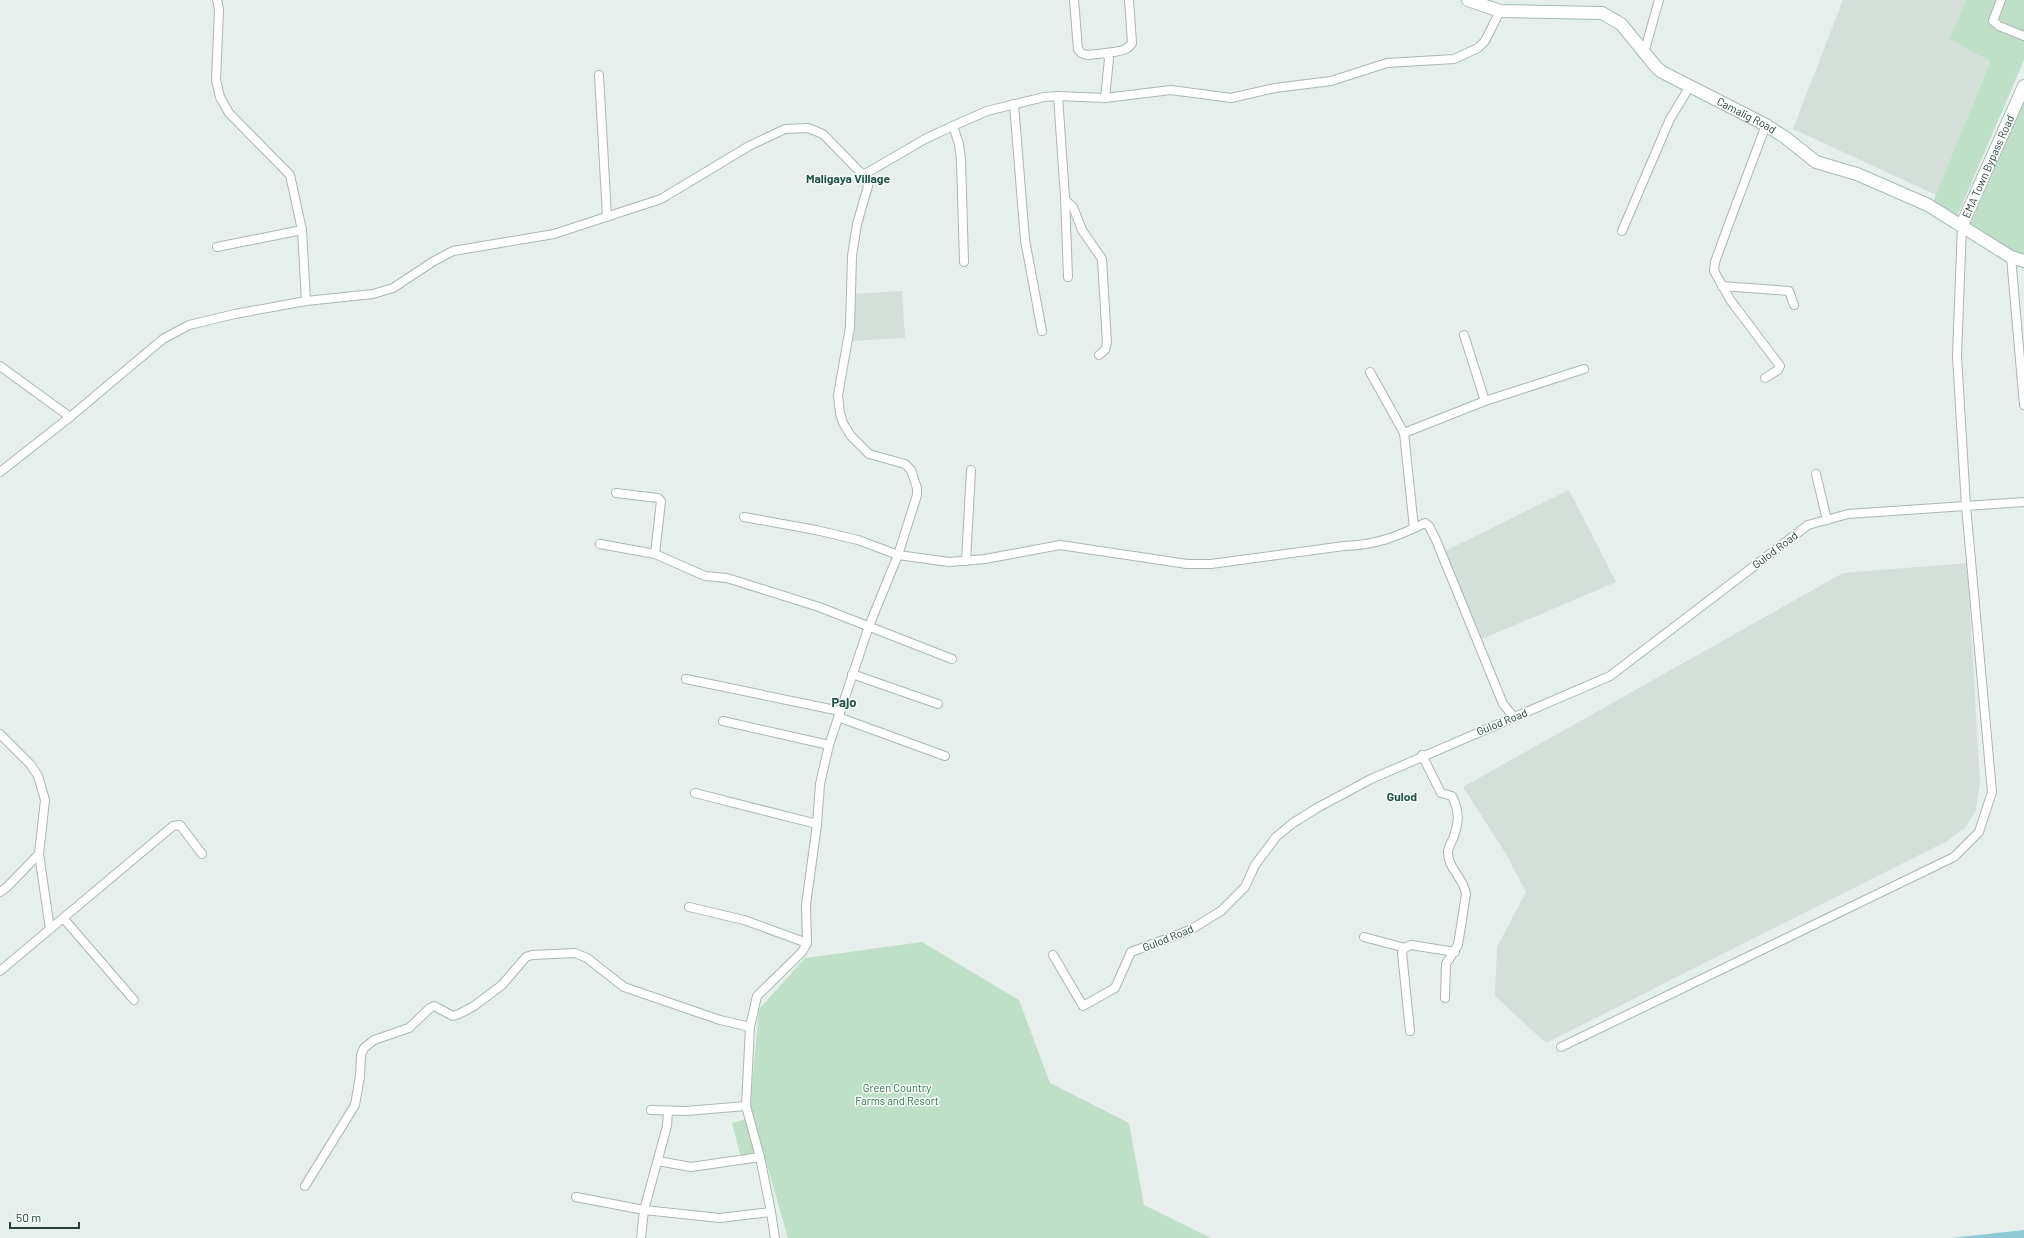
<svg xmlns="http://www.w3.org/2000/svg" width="2024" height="1238" viewBox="0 0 2024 1238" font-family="Barlow,sans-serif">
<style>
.built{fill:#d4dfda}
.green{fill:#bfe0c8}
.water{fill:#8ec9d4}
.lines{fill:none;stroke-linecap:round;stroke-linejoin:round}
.street-casing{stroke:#a8b8b2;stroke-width:10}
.secondary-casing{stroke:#a4bbb3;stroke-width:14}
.street{stroke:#fff;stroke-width:8}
.secondary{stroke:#fff;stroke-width:12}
.labels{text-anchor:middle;stroke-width:3;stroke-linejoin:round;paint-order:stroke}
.street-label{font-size:11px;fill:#24423a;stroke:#f7fbf9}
.park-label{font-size:11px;fill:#2d7a4b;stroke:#f7fbf9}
.neighbourhood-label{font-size:12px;font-weight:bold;fill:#1f5548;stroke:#f7fbf9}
.quarter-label{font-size:13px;font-weight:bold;fill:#1f5548;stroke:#f7fbf9}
</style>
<rect width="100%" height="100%" fill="#e6efeb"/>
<g class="built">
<path d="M1843,0H1966L1949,39L1990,60L1936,195L1793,129Z"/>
<path d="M902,291L905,338L851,341L853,294Z"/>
<path d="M1569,490L1616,582L1482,639L1443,552Z"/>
<path d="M1967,563L1980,782L1976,810L1965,828L1947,841L1546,1043L1495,996L1497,947L1526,892L1506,854L1463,787L1843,573Z"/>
</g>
<g class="green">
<path d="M1966,0H2024V60L1955,221L1931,207L1990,61L1949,39Z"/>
<path d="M2024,103V261L1968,229Z"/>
<path d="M922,942L1019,1000L1050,1083L1129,1123L1144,1205L1211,1238H788L750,1106L759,1009L805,958Z"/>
<path d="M749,1118L759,1153L741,1158L732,1123Z"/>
</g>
<path class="water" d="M2024,1230V1238H1951Z"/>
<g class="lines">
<g class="street-casing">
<g id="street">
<path d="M217,0L219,9L216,80L220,97L229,113L290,175L302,230L306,301"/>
<path d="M1074,0L1078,49L1081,53L1087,55L1107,53"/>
<path d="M2001,0L1993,21L1999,26L2024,36"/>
<path d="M1644,53L1659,0"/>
<path d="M599,75L607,217"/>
<path d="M1058,96L1065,197L1068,277"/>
<path d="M1105,98L1109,59L1107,53C1116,51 1127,52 1132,43L1129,0"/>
<path d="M1014,104L1025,240L1042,331"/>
<path d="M953,126L959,144L961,160L964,262"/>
<path d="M865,174L925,139L953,126L987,111L1044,97L1058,96L1105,98L1171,90L1231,98L1275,88L1331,81L1387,63L1454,59L1478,48L1485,41L1500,11"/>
<path d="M1065,200L1073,207L1082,230L1102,259L1107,343L1105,350L1099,355"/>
<path d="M1622,231L1670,119L1690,86"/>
<path d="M217,247L302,230"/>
<path d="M2011,257L2024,405"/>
<path d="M1722,286L1789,291L1794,305"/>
<path d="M1464,335L1485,401"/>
<path d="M0,366L70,417"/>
<path d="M1370,372L1404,433"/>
<path d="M1765,378L1778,370L1780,366L1731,301L1714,271L1715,262L1731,218L1766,125"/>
<path d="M0,472L70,417L163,339L189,325L235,314L306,301L373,294L393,288L434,261L453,251L554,234L661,199L749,146L785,129L808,128L823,134L861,173L865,174L868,186L857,224L852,256L850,327L838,395L840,413L843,423L851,436L869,454L905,464L911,470L917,488V495L898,555L869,626L829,745L820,784L817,824L806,905L807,943L802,952L757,996L750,1027L746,1106L760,1157L771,1212L775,1238"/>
<path d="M1816,474L1827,520"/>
<path d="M616,493L658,498L661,501L655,554"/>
<path d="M744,517L816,530L858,540L898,555L949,562L985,559L1060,545L1187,564H1211L1344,546C1376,545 1396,537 1425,523L1429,526L1436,540L1503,704L1514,717"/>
<path d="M1414,528L1404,433L1485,401L1584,369"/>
<path d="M600,544L655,554L705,576L727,578L819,607L952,659"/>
<path d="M966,561L971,470"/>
<path d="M852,674L938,704"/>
<path d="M686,679L840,711"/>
<path d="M838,717L945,756"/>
<path d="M723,721L829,745"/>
<path d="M0,734L31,765L38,776L45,800L39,854L50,929"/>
<path d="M1422,755L1441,793L1452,796C1460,813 1459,822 1453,839C1451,842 1449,847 1448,851C1447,868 1464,878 1466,894L1458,945L1446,964L1445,998"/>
<path d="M695,793L817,824"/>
<path d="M0,892L7,887L39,854"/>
<path d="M689,907L744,920L807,943"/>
<path d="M64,919L134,1000"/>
<path d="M1364,937L1405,948"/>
<path d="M1053,955L1083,1006L1115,988L1131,952L1190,930L1221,911L1245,887L1255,865L1276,837L1293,823L1317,808L1371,779L1610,676L1808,525L1848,514L2024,502"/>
<path d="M0,971L173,826L180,825L202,854"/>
<path d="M1410,1031L1402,953L1404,948L1411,945L1455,952"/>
<path d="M1561,1047L1954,857L1979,832L1992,792L1966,506L1957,356L1962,225"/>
<path d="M651,1110L686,1111L746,1106"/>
<path d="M658,1161L691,1167L760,1157"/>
<path d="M305,1186L355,1105L360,1076L361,1055L364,1048L374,1040L409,1028L430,1008L434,1006L453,1016L459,1014L474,1006L502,985L526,957L532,955L575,953L587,958L624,987L720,1020L750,1027"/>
<path d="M576,1197L644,1210L720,1218L771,1212"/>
<path d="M641,1238L644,1210L667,1126L668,1111"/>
</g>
</g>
<g class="secondary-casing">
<g id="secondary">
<path id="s1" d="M1468,0L1500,11L1602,13L1621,24L1657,68L1662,72L1766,125L1786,138L1816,162L1857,174L1928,205L2011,257L2024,261"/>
<path id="s2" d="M1962,225L2024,86"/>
</g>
</g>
<use href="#street" class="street"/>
<use href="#secondary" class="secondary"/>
</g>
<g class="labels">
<g class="street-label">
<text dy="4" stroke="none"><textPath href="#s1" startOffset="316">Camalig Road</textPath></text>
<text dy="4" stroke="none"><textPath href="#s2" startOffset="64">EMA Town Bypass Road</textPath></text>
<text transform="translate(1775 550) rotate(-37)" y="4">Gulod Road</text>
<text transform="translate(1502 722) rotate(-22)" y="4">Gulod Road</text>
<text transform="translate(1168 938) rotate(-22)" y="4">Gulod Road</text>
</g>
<g class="park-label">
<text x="897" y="1092">Green Country<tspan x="897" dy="13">Farms and Resort</tspan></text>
</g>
<g class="neighbourhood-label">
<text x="848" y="183">Maligaya Village</text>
<text x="1402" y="801">Gulod</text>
</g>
<g class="quarter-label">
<text x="844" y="707">Pajo</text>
</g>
</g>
<path d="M10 1222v6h69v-6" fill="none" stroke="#24423a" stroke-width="2"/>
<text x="16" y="1222" font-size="12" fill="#24423a" stroke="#f7fbf9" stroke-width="3" paint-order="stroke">50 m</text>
</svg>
